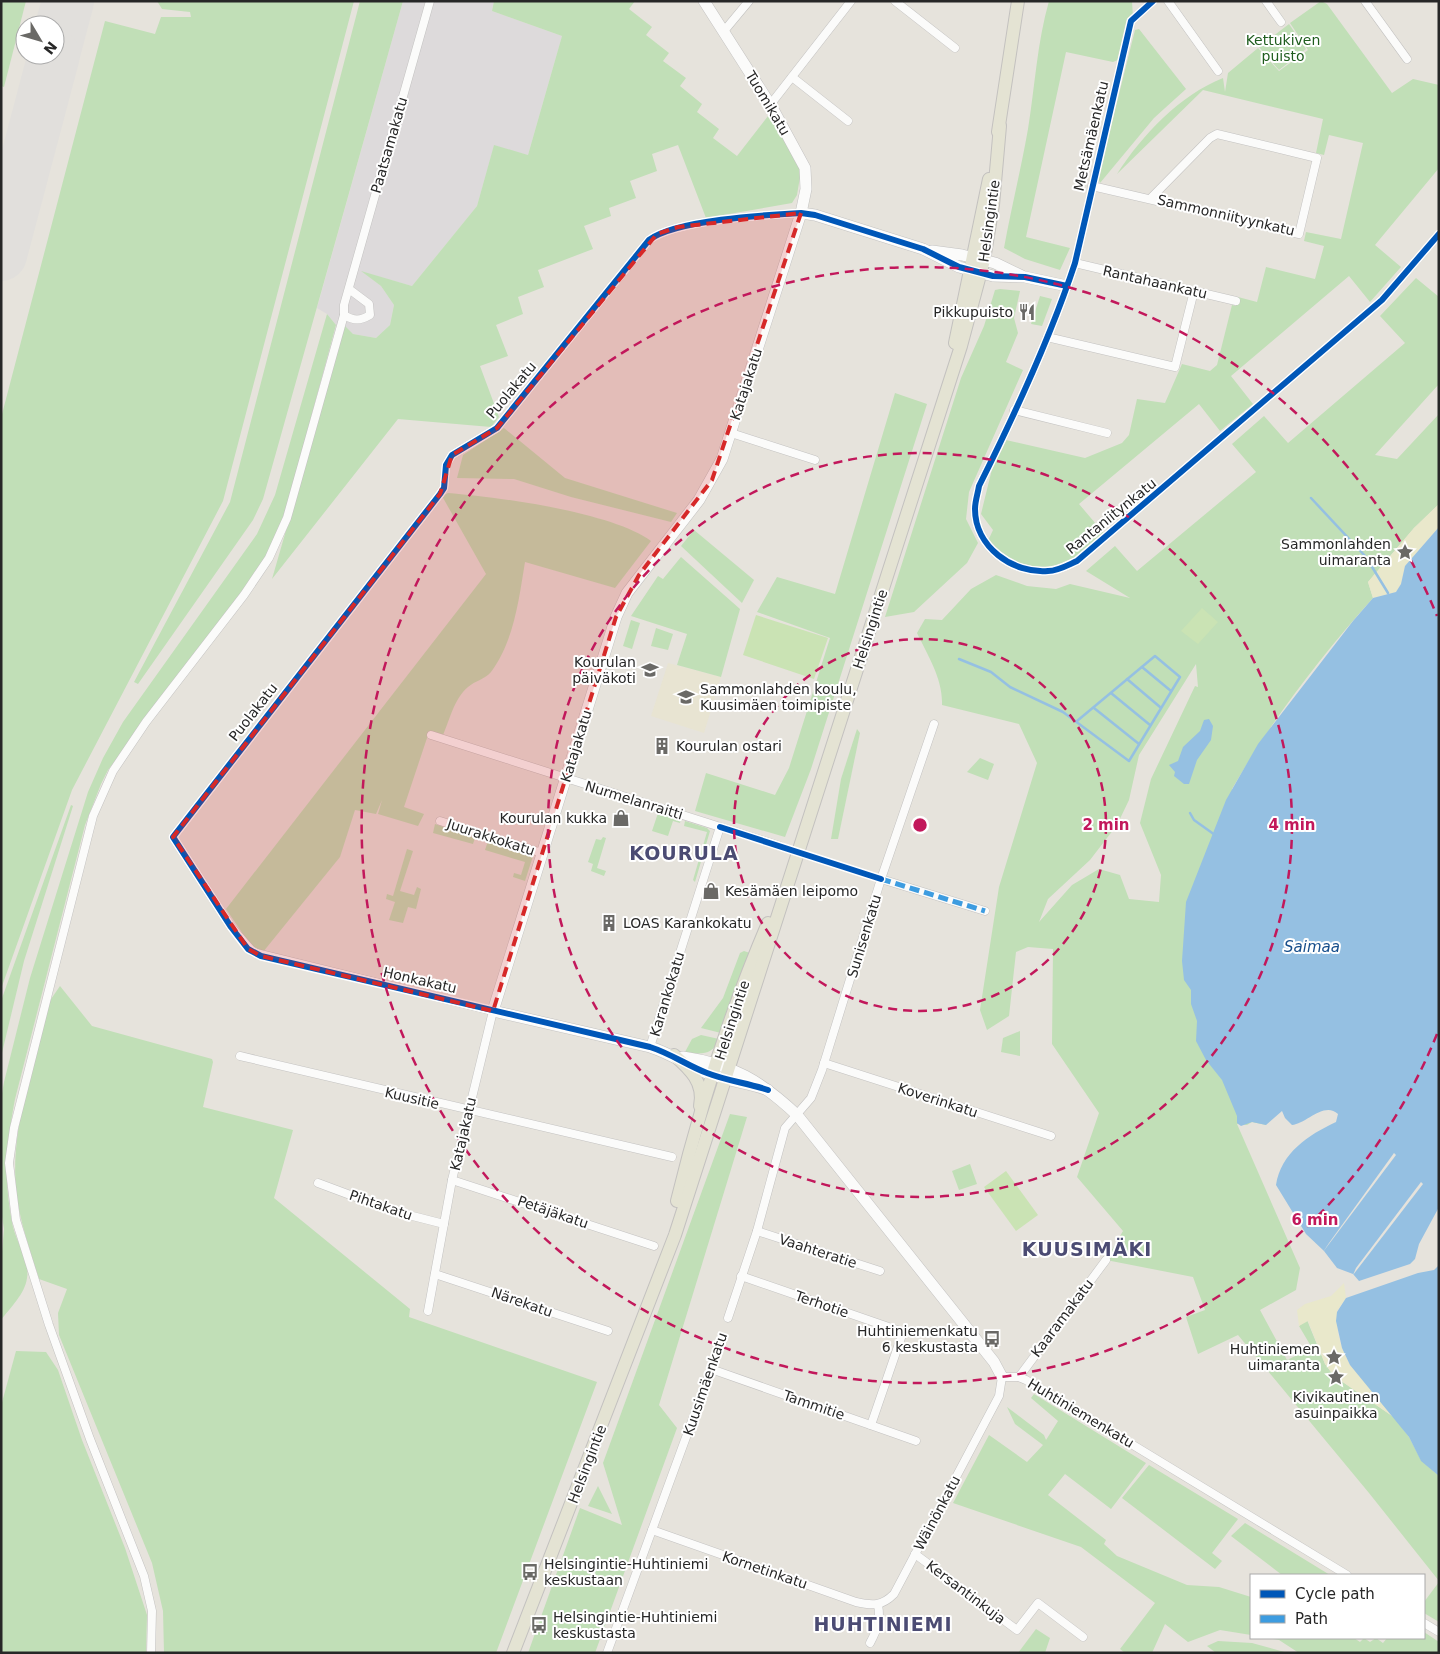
<svg xmlns="http://www.w3.org/2000/svg" width="1440" height="1654" viewBox="0 0 1440 1654" font-family="'DejaVu Sans',sans-serif">
<style>
.industrial{fill:#dddadb}
.education{fill:#e8e4d2}
.green{fill:#c1dfb7;fill-rule:evenodd}
.sand{fill:#e9e8cb}
.pitch{fill:#cae3b4}
.water{fill:#95c0e2}
.pier{fill:#e6e3dc}
.lines{fill:none;stroke-linecap:round;stroke-linejoin:round}
.stream{stroke:#95c0e2;stroke-width:2.5}
.runway{stroke:#e1dfdc;stroke-width:52}
.street-casing{stroke:#c3c2c1;stroke-width:9}
.secondary-casing{stroke:#c3c2c1;stroke-width:12}
.primary-casing{stroke:#c3c1bf;stroke-width:14}
.street{stroke:#fbfbfa;stroke-width:8}
.secondary{stroke:#fbfbfa;stroke-width:11}
.primary{stroke:#e4e3d3;stroke-width:12}
.quiet{stroke:#3d9ce0;stroke-width:5;stroke-dasharray:10 5;stroke-linecap:butt}
.cycleway-casing{stroke:#fff;stroke-width:9}
.cycleway{stroke:#0057b8;stroke-width:6}
.marked{fill:#d62828;fill-opacity:0.2;stroke:#d62828;stroke-width:4;stroke-dasharray:10 6;stroke-linejoin:round}
.ring{fill:none;stroke:#c2185b;stroke-width:2.5;stroke-dasharray:9 6}
.labels{text-anchor:middle;stroke-width:4;stroke-linejoin:round;paint-order:stroke}
.park-label{font-size:14px;fill:#1f5d1e;stroke:#fff}
.street-label{font-size:14px;fill:#272727;stroke:#fff}
.poi-label{font-size:14px;fill:#272727;stroke:#fff;text-anchor:end}
.water-label{font-size:15px;font-style:italic;fill:#164e8b;stroke:#fff}
.district-label{font-size:19px;font-weight:bold;letter-spacing:1px;fill:#4b4b73;stroke:#fff}
.centre{fill:#c2185b;stroke:#fff;stroke-width:2.5}
.ring-label{font-size:15px;text-anchor:middle;font-weight:bold;fill:#c2185b;stroke:#fff;stroke-width:4;stroke-linejoin:round;paint-order:stroke}
</style>
<rect width="100%" height="100%" fill="#e6e3dc"/>
<path class="industrial" d="M403,1H494L492,11L562,36L528,155L494,146L477,206L412,286L363,272L381,286L394,305L390,325L376,338L353,334L345,327L336,325L327,314L317,308Z"/>
<path class="education" d="M668,663L721,677L704,733L651,716Z"/>
<g class="green">
<path d="M1,1H26L4,87L1,86Z"/>
<path d="M157,1H354L223,501L72,790L1,989V418L105,21L155,34L161,17H191L190,12L162,9Z"/>
<path d="M360,1H403L263,499L253,520L138,684L134,682L230,502Z"/>
<path d="M494,1H635L629,9L652,27L646,35L669,53L663,61L686,78L680,86L702,104L697,112L719,129L713,138L737,156L772,111L801,171L797,195L792,203L706,218L678,145L652,154L657,171L630,181L636,198L609,208L611,216L584,226L593,249L538,270L544,287L518,297L523,314L496,325L508,356L480,366L499,417L491,427L398,419L272,579L345,326L353,334L376,338L390,325L394,305L381,286L361,271L412,286L477,206L494,145L528,155L562,36L492,11Z"/>
<path d="M1049,1H1132L1133,18L1118,60L1113,62L1066,52L1026,237L1070,248L1060,270L1025,259L1004,248C1011,209 1021,169 1028,129C1035,86 1037,43 1049,1Z"/>
<path d="M1321,1L1327,4L1392,93L1413,79L1439,85V168L1375,245L1401,267L1370,302L1349,276L1231,376L1253,404L1220,431L1199,404L1079,504L1107,537L1077,561L1050,572L1013,565L987,543L993,530L981,514L992,469L1006,440L1085,458L1122,443L1129,435L1137,399L1165,403L1182,364L1210,371L1217,365L1232,305L1236,306L1238,297L1257,302L1266,267L1315,279L1324,246L1304,241L1306,232L1341,239L1363,143L1329,135L1324,155L1316,153L1323,119L1203,90L1117,174C1142,135 1180,95 1223,78L1225,92L1228,73L1258,48L1279,71L1308,50L1290,23Z"/>
<path d="M1289,24L1306,49L1279,70L1259,47Z"/>
<path d="M1139,29L1186,89L1154,118L1100,183L1098,178L1135,30Z"/>
<path d="M1416,278L1439,297V384L1375,455L1397,459L1439,414V504L1414,528L1368,582L1373,598C1320,657 1271,721 1232,789L1266,1125L1252,1122L1247,1125L1237,1124L1300,1268L1296,1290L1260,1310L1287,1360L1312,1348L1299,1326L1307,1320L1325,1364L1334,1376L1395,1418L1409,1437L1421,1460L1439,1476V1581L1369,1493L1238,1335L1198,1354L1186,1317L1205,1310L1193,1277L1106,1260L1123,1231L1077,1177L1099,1113L1052,1044L1053,949L1028,947L1016,952L1009,1016L987,1030L980,1010L999,887L1037,763L1019,724L942,705C943,679 928,656 917,633L925,619L942,620L971,589L996,575L1027,586L1056,589L1070,584L1130,598L1086,571L1115,546L1137,571L1256,472L1232,444L1264,416L1288,443L1405,343L1380,316ZM1196,664L1198,687L1195,686L1151,779L1140,823L1161,875L1159,902L1129,899L1120,875L1099,869L1072,885L1039,922L1048,899L1090,860L1117,825L1129,800L1139,755Z"/>
<path d="M1000,289L1020,291L1014,318L1018,333L1006,362L1023,370L969,492L966,519L978,543L967,563L914,612L885,617L961,378L984,326L995,290Z"/>
<path d="M1040,296L1052,299L1042,326L1031,324Z"/>
<path d="M327,314L336,325L283,521L261,567L108,770L101,784L85,825L15,1099C6,1148 3,1177 13,1227C17,1243 30,1262 27,1278C25,1294 10,1308 1,1320V1263L4,1229L1,1211V1099L4,1082L30,978L88,792L103,758L123,722L257,534L275,495Z"/>
<path d="M895,393L927,404L811,769L785,837L695,811L706,773L775,795L789,768L830,638L757,612L777,577L835,594Z"/>
<path d="M504,428L565,478L677,513L671,522L571,497L514,479L457,478L463,455Z"/>
<path d="M448,493C498,497 612,512 651,541L615,588L525,562C519,598 514,642 491,672C485,679 475,681 468,687C454,699 450,719 443,735L427,738L404,807L424,814L418,826L378,814L382,800L376,814L355,810L340,857L263,952L252,947L226,909L486,574L442,496Z"/>
<path d="M694,530L754,580L742,603L681,546Z"/>
<path d="M681,557L740,609L721,677L677,665L687,634L631,616L658,576L663,579Z"/>
<path d="M631,620L640,623L632,649L623,646Z"/>
<path d="M656,628L673,634L668,650L651,646Z"/>
<path d="M857,729L860,733L838,839H831L841,779Z"/>
<path d="M980,758L994,764L988,780L967,772Z"/>
<path d="M71,805L73,806L24,961L1,1057V1001Z"/>
<path d="M658,813L681,819L680,823L673,821L668,836L652,831Z"/>
<path d="M685,821L707,828L710,831L695,882L693,880L707,832L684,826Z"/>
<path d="M435,824L475,838L473,844L433,833Z"/>
<path d="M603,837L606,838L597,868L606,871L604,876L591,871L593,864L588,862L596,839L601,840Z"/>
<path d="M488,841L533,856L525,881L513,877L514,873L521,875L525,862L485,850Z"/>
<path d="M407,849L413,851L400,891L414,895L417,887L421,889L416,909L408,907L403,923L389,920L395,902L386,899L387,894L393,896Z"/>
<path d="M744,951L750,953L721,1033L701,1028L723,998L740,953Z"/>
<path d="M60,986L92,1026L212,1059L213,1062L203,1107L293,1130L274,1198L410,1309L409,1317L597,1382L496,1653H164L163,1611L152,1563L59,1335L58,1313L67,1289L39,1279C31,1253 21,1225 17,1198C8,1135 34,1062 49,1002Z"/>
<path d="M1020,1031V1056L1001,1052L1003,1038Z"/>
<path d="M701,1035L719,1039C713,1055 701,1055 685,1052L692,1039Z"/>
<path d="M730,1114L747,1117L659,1405L677,1428L595,1653H528L580,1508L622,1525L603,1463Z"/>
<path d="M970,1164L977,1184L959,1190L952,1171Z"/>
<path d="M16,1351L46,1352L58,1370L82,1440L125,1548L147,1615L146,1653H1V1406Z"/>
<path d="M1034,1394L1146,1463L1111,1509L1065,1474L1048,1495L1106,1540L1104,1544L1117,1556L1187,1585L1219,1587L1251,1597V1635L1220,1630L1188,1642L1165,1624L1152,1653H1125L1120,1649L1155,1603L1081,1547L953,1503L989,1435L1027,1462L1043,1445L1015,1424L1007,1407L1044,1435L1046,1440L1058,1421L1031,1398Z"/>
<path d="M1149,1465L1238,1519L1212,1553L1222,1561L1215,1569L1122,1498Z"/>
<path d="M598,1486L612,1514L588,1506Z"/>
<path d="M1245,1523L1330,1575H1282L1231,1536Z"/>
<path d="M1439,1582V1622L1424,1613V1602Z"/>
<path d="M1036,1629L1050,1638L1045,1653H1018Z"/>
<path d="M1424,1632L1439,1642V1653H1299L1279,1640L1267,1638H1354L1360,1642L1364,1638L1370,1642L1376,1638L1383,1643L1387,1638H1424Z"/>
<path d="M1218,1641L1252,1643L1288,1653H1216L1207,1646Z"/>
</g>
<g class="sand">
<path d="M1439,504V527L1405,566L1401,584L1396,592L1373,598L1368,582L1414,528Z"/>
<path d="M1344,1283L1346,1298L1337,1311L1338,1334L1342,1348L1350,1365L1395,1418L1334,1376L1325,1364L1308,1321L1299,1326L1297,1310L1305,1304L1331,1296Z"/>
</g>
<g class="pitch">
<path d="M1202,608L1218,622L1198,644L1181,631Z"/>
<path d="M756,615L828,638L814,679L743,655Z"/>
<path d="M1006,1171L1038,1215L1016,1231L984,1187Z"/>
</g>
<g class="water">
<path d="M1439,527V1207L1419,1244L1415,1259L1410,1264L1359,1281L1353,1274L1337,1268L1324,1251L1306,1234L1276,1185C1281,1153 1308,1135 1336,1122L1338,1114C1324,1101 1306,1124 1292,1125L1285,1118L1282,1111L1266,1125L1252,1122L1241,1126L1237,1123V1116L1222,1080L1206,1060L1196,1041L1197,1021L1191,1004V990L1184,980L1182,961L1186,902L1226,800L1258,744L1353,621L1373,598L1396,592L1401,584L1405,566Z"/>
<path d="M1209,719L1213,726L1211,740L1197,760L1189,784H1184L1174,776L1175,772L1169,765L1178,761L1183,747L1200,731L1204,720Z"/>
<path d="M1439,1265V1476L1421,1461L1409,1437L1350,1365L1342,1348L1336,1321L1337,1312L1346,1298L1418,1273L1434,1270Z"/>
</g>
<g class="pier">
<path d="M1394,1153L1396,1155L1323,1252L1329,1243Z"/>
<path d="M1421,1182L1423,1184L1353,1275L1356,1268Z"/>
</g>
<g class="lines">
<g class="stream">
<path d="M1311,498L1366,557L1388,593"/>
<path d="M959,659L991,672L1010,687L1063,712L1129,761L1180,677L1155,656L1077,721"/>
<path d="M1142,667L1171,691"/>
<path d="M1127,679L1160,707"/>
<path d="M1111,693L1150,725"/>
<path d="M1094,708L1139,744"/>
<path d="M1190,813L1194,820L1215,835"/>
</g>
<g class="runway">
<path d="M55,50L68,1"/>
<path d="M1,255L54,55"/>
</g>
<g class="street-casing">
<g id="street">
<path d="M895,1L955,48"/>
<path d="M1153,1L1131,21L1075,263C1050,339 1015,414 979,486C978,493 975,501 975,509C975,547 1013,574 1048,571C1058,571 1068,565 1077,561L1382,300L1439,234"/>
<path d="M1168,1L1218,71"/>
<path d="M1266,1L1281,22"/>
<path d="M1365,1L1407,59"/>
<path d="M724,31L749,1"/>
<path d="M792,77L848,121"/>
<path d="M770,105L851,1"/>
<path d="M1092,186L1299,234L1317,158L1217,134L1210,138L1151,198"/>
<path d="M1075,263L1236,301"/>
<path d="M349,289L369,304L370,315C360,321 354,321 344,315V305L430,1"/>
<path d="M1047,337L1175,367L1194,291"/>
<path d="M1014,410L1107,433"/>
<path d="M731,433L815,460"/>
<path d="M431,735L780,846"/>
<path d="M440,821L542,853"/>
<path d="M881,879L985,911"/>
<path d="M650,1047L720,827"/>
<path d="M240,1056L672,1157"/>
<path d="M824,1063L1051,1136"/>
<path d="M452,1180L654,1246"/>
<path d="M318,1183L393,1211L444,1224"/>
<path d="M757,1231L880,1271"/>
<path d="M435,1274L608,1331"/>
<path d="M741,1276L903,1332L871,1425"/>
<path d="M428,1311L452,1180L493,1011L253,952L231,927L173,837L440,494L444,488L446,465L452,455L497,428L649,240C675,220 765,215 801,213"/>
<path d="M728,1318L757,1231L785,1128L811,1098L822,1070L881,879L934,724"/>
<path d="M1019,1377L1106,1260"/>
<path d="M652,1530L856,1602C873,1606 882,1606 894,1594L999,1396L1002,1377H1019L1026,1380L1347,1575"/>
<path d="M915,1554L1017,1630L1038,1603L1083,1637"/>
<path d="M1424,1623L1439,1632"/>
<path d="M870,1643C877,1630 881,1620 878,1605"/>
<path d="M151,1653L152,1611L144,1576L90,1439L49,1325L16,1220L9,1163L14,1128L93,816L113,771L146,722L244,595L269,558L287,518L344,315"/>
<path d="M607,1653L711,1369L916,1441"/>
</g>
</g>
<g class="secondary-casing">
<g id="secondary">
<path d="M704,1L773,109L805,168L806,189L801,213L722,459L699,500L627,593L616,617L493,1011L650,1047C672,1054 688,1066 707,1073C727,1081 748,1083 768,1090"/>
<path d="M801,213L815,215L923,249L959,267L993,276L1025,277L1067,286"/>
<path d="M932,251L962,255L995,263L1022,276"/>
<path d="M683,1057C732,1064 761,1081 797,1115L994,1362L1002,1377"/>
</g>
</g>
<g class="primary-casing">
<g id="primary">
<path d="M998,132L1018,1"/>
<path d="M955,343L989,179"/>
<path d="M674,1055C690,1069 705,1083 700,1106"/>
<path d="M677,1201C700,1107 730,1012 768,923"/>
<path d="M513,1653L675,1235L961,346L984,260L993,205L1000,126"/>
</g>
</g>
<use href="#street" class="street"/>
<use href="#secondary" class="secondary"/>
<use href="#primary" class="primary"/>
<path class="quiet" d="M881,879L985,911"/>
<g class="cycleway-casing">
<g id="cycleway">
<path d="M1153,1L1131,21L1075,263C1050,339 1015,414 979,486C978,493 975,501 975,509C975,547 1013,574 1048,571C1058,571 1068,565 1077,561L1382,300L1439,234"/>
<path d="M720,827L881,879"/>
<path d="M768,1090C748,1083 727,1081 707,1073C688,1066 672,1054 650,1047L261,956L248,949L231,927L173,837L440,494L444,488L446,465L452,455L497,428L649,240C675,220 765,215 801,213L815,215L923,249L959,267L993,276L1025,277L1067,286"/>
</g>
</g>
<use href="#cycleway" class="cycleway"/>
</g>
<path class="marked" d="M801,213L712,480L639,575L616,617L493,1011L261,956L248,949L173,837L440,494L452,455L497,428L657,234L678,227Z"/>
<g class="ring">
<circle cx="920" cy="825" r="186"/>
<circle cx="920" cy="825" r="372"/>
<path d="M1437 1034A558 558 0 1 1 1437 616"/>
</g>
<defs>
<g id="restaurant-bare" transform="scale(1.35)"><path d="M-5-6h1v4h1v-4h1v4h1v-4h1v5L-1.5 .5V6h-2V.5L-5-1ZM5-6V6H3V1.5H1.5Q1.5-4 5-6Z" fill="#6a6966" stroke="#fff" stroke-width="2.5" paint-order="stroke"/></g>
<g id="sight-bare" transform="scale(1.35)"><path d="M0-6L1.8-2.2L6-1.7L2.9 1.2L3.7 5.4L0 3.3L-3.7 5.4L-2.9 1.2L-6-1.7L-1.8-2.2Z" fill="#6a6966" stroke="#fff" stroke-width="2.5" paint-order="stroke"/></g>
<g id="school-bare" transform="scale(1.35)"><path d="M0-5L7-2L0 1L-7-2ZM-4 1L0 2.5L4 1V4Q0 6-4 4Z" fill="#6a6966" stroke="#fff" stroke-width="2.5" paint-order="stroke"/></g>
<g id="building-bare" transform="scale(1.35)"><path d="M-4-6H4V6H1V3H-1V6H-4ZM-2.5-4.3h1.7v1.8h-1.7ZM.8-4.3h1.7v1.8H.8ZM-2.5-1h1.7V.8h-1.7ZM.8-1h1.7V.8H.8Z" fill="#6a6966" stroke="#fff" stroke-width="2.5" paint-order="stroke"/></g>
<g id="shop-bare" transform="scale(1.35)"><path d="M-5-2.5h2.3a2.7 3.5 0 0 1 5.4 0H5L5.5 6h-11ZM-1.5-2.5h3a1.5 2.3 0 0 0-3 0Z" fill="#6a6966" stroke="#fff" stroke-width="2.5" paint-order="stroke"/></g>
<g id="bus-bare" transform="scale(1.35)"><path d="M-5-6H5V4H4V6H2V4H-2V6H-4V4H-5ZM-3.5-4V0h7V-4ZM-3.5 1.2v1.5H-2V1.2ZM2 1.2v1.5H3.5V1.2Z" fill="#6a6966" stroke="#fff" stroke-width="2.5" paint-order="stroke"/></g>
</defs>
<g fill-rule="evenodd">
<use href="#restaurant-bare" x="1027" y="312"/>
<use href="#sight-bare" x="1405" y="552"/>
<use href="#school-bare" x="650" y="670"/>
<use href="#school-bare" x="686" y="697"/>
<use href="#building-bare" x="662" y="746"/>
<use href="#shop-bare" x="621" y="818"/>
<use href="#shop-bare" x="711" y="891"/>
<use href="#building-bare" x="609" y="923"/>
<use href="#bus-bare" x="992" y="1339"/>
<use href="#sight-bare" x="1334" y="1357"/>
<use href="#sight-bare" x="1336" y="1377"/>
<use href="#bus-bare" x="530" y="1572"/>
<use href="#bus-bare" x="539" y="1625"/>
</g>
<g class="labels">
<g class="park-label">
<text x="1283" y="45">Kettukiven<tspan x="1283" dy="16">puisto</tspan></text>
</g>
<g class="street-label">
<text transform="translate(768 103) rotate(59)" y="5">Tuomikatu</text>
<text transform="translate(1091 136) rotate(-77)" y="5">Metsämäenkatu</text>
<text transform="translate(389 145) rotate(-74)" y="5">Paatsamakatu</text>
<text transform="translate(1226 215) rotate(13)" y="5">Sammonniityynkatu</text>
<text transform="translate(989 221) rotate(-82)" y="5">Helsingintie</text>
<text transform="translate(1155 282) rotate(13)" y="5">Rantahaankatu</text>
<text transform="translate(746 384) rotate(-72)" y="5">Katajakatu</text>
<text transform="translate(511 390) rotate(-50)" y="5">Puolakatu</text>
<text transform="translate(1111 516) rotate(-39)" y="5">Rantaniitynkatu</text>
<text transform="translate(870 629) rotate(-72)" y="5">Helsingintie</text>
<text transform="translate(253 712) rotate(-52)" y="5">Puolakatu</text>
<text transform="translate(576 746) rotate(-73)" y="5">Katajakatu</text>
<text transform="translate(634 800) rotate(17)" y="5">Nurmelanraitti</text>
<text transform="translate(491 837) rotate(18)" y="5">Juurakkokatu</text>
<text transform="translate(864 936) rotate(-73)" y="5">Sunisenkatu</text>
<text transform="translate(420 980) rotate(13)" y="5">Honkakatu</text>
<text transform="translate(667 994) rotate(-73)" y="5">Karankokatu</text>
<text transform="translate(732 1020) rotate(-72)" y="5">Helsingintie</text>
<text transform="translate(412 1098) rotate(13)" y="5">Kuusitie</text>
<text transform="translate(938 1100) rotate(18)" y="5">Koverinkatu</text>
<text transform="translate(463 1134) rotate(-77)" y="5">Katajakatu</text>
<text transform="translate(381 1205) rotate(19)" y="5">Pihtakatu</text>
<text transform="translate(553 1212) rotate(19)" y="5">Petäjäkatu</text>
<text transform="translate(818 1251) rotate(18)" y="5">Vaahteratie</text>
<text transform="translate(522 1302) rotate(19)" y="5">Närekatu</text>
<text transform="translate(822 1304) rotate(19)" y="5">Terhotie</text>
<text transform="translate(1062 1318) rotate(-53)" y="5">Kaaramakatu</text>
<text transform="translate(705 1384) rotate(-71)" y="5">Kuusimäenkatu</text>
<text transform="translate(814 1405) rotate(19)" y="5">Tammitie</text>
<text transform="translate(1081 1413) rotate(31)" y="5">Huhtiniemenkatu</text>
<text transform="translate(587 1464) rotate(-69)" y="5">Helsingintie</text>
<text transform="translate(937 1513) rotate(-62)" y="5">Wäinönkatu</text>
<text transform="translate(765 1570) rotate(19)" y="5">Kornetinkatu</text>
<text transform="translate(966 1592) rotate(37)" y="5">Kersantinkuja</text>
</g>
<g class="poi-label">
<text x="1013" y="317">Pikkupuisto</text>
<text x="1391" y="549">Sammonlahden<tspan x="1391" dy="16">uimaranta</tspan></text>
<text x="636" y="667">Kourulan<tspan x="636" dy="16">päiväkoti</tspan></text>
<text x="700" y="694" text-anchor="start">Sammonlahden koulu,<tspan x="700" dy="16">Kuusimäen toimipiste</tspan></text>
<text x="676" y="751" text-anchor="start">Kourulan ostari</text>
<text x="607" y="823">Kourulan kukka</text>
<text x="725" y="896" text-anchor="start">Kesämäen leipomo</text>
<text x="623" y="928" text-anchor="start">LOAS Karankokatu</text>
<text x="978" y="1336">Huhtiniemenkatu<tspan x="978" dy="16">6 keskustasta</tspan></text>
<text x="1320" y="1354">Huhtiniemen<tspan x="1320" dy="16">uimaranta</tspan></text>
<text x="1336" y="1402" text-anchor="middle">Kivikautinen<tspan x="1336" dy="16">asuinpaikka</tspan></text>
<text x="544" y="1569" text-anchor="start">Helsingintie-Huhtiniemi<tspan x="544" dy="16">keskustaan</tspan></text>
<text x="553" y="1622" text-anchor="start">Helsingintie-Huhtiniemi<tspan x="553" dy="16">keskustasta</tspan></text>
</g>
<g class="water-label">
<text x="1312" y="952">Saimaa</text>
</g>
<g class="district-label">
<text x="684" y="860">KOURULA</text>
<text x="1087" y="1256">KUUSIMÄKI</text>
<text x="883" y="1631">HUHTINIEMI</text>
</g>
</g>
<circle cx="920" cy="825" r="8" class="centre"/>
<g class="ring-label">
<text x="1106" y="830">2 min</text>
<text x="1292" y="830">4 min</text>
<text x="1315" y="1225">6 min</text>
</g>
<rect width="1440" height="1654" fill="none" stroke="#272727" stroke-width="5"/>
<rect x="1250" y="1574" width="175" height="65" fill="#ffffff" stroke="#a9a9a9"/>
<rect x="1260" y="1590" width="25" height="8" fill="#0057b8" stroke="#a9a9a9"/>
<text x="1295" y="1599" font-size="15" fill="#272727">Cycle path</text>
<rect x="1260" y="1615" width="25" height="8" fill="#3d9ce0" stroke="#a9a9a9"/>
<text x="1295" y="1624" font-size="15" fill="#272727">Path</text>
<g transform="translate(40 40) rotate(128)"><circle r="24" fill="#ffffff" stroke="#a9a9a9"/>
<path d="M0-4L9 19L0 12L-9 19Z" fill="#6a6966"/>
<text y="-8" font-size="14" font-weight="bold" text-anchor="middle" fill="#272727">N</text>
</g>
</svg>
